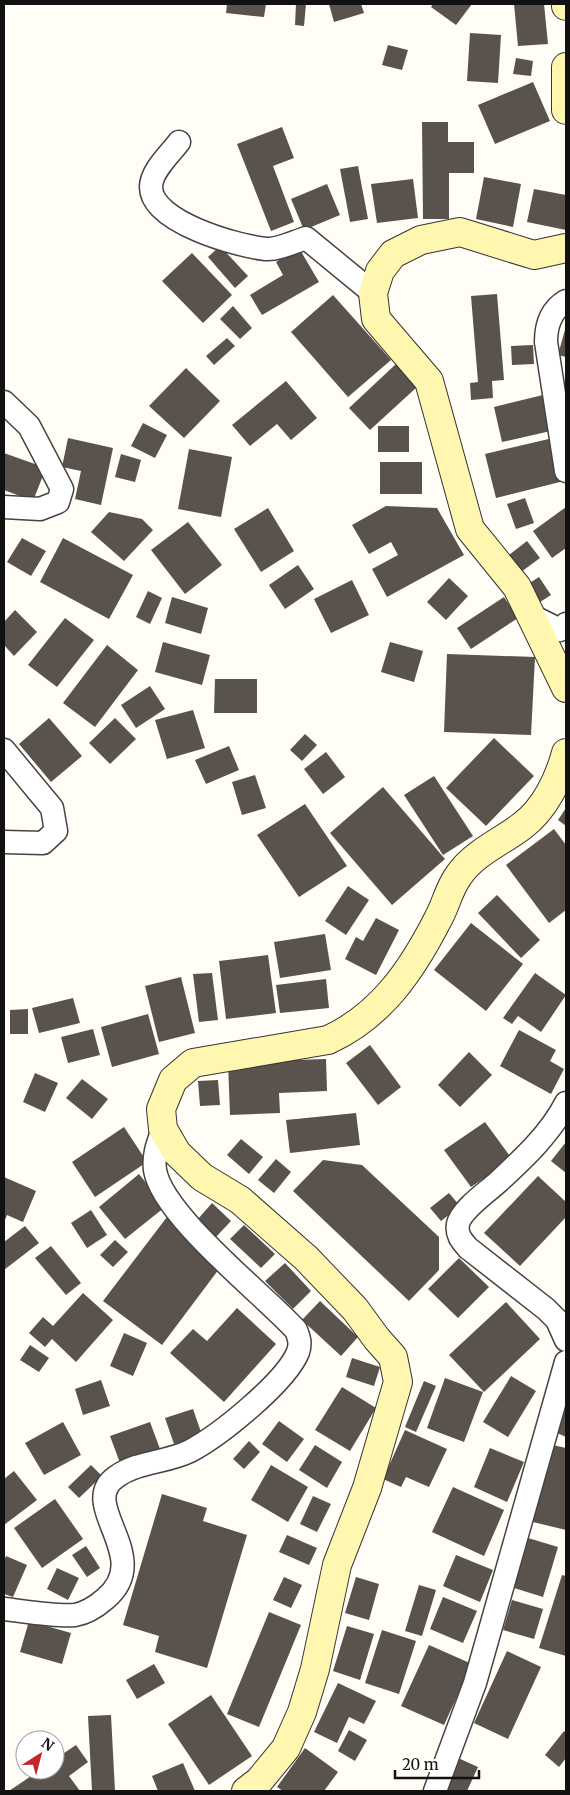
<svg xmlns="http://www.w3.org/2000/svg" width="570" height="1795" viewBox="0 0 570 1795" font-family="Merriweather,serif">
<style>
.building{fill:#5a524d}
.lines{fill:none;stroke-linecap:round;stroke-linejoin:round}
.street-casing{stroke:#444;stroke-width:25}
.secondary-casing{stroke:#333;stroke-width:30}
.street{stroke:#fff;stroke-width:22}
.secondary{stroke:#fff6b0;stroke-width:28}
</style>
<rect width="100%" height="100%" fill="#fffdf5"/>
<g class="building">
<path d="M227,4H266L264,17L226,13Z"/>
<path d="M296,4H306L304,26L295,25Z"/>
<path d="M329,4H361L364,13L334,22Z"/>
<path d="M433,4H472L456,25L431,7Z"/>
<path d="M514,4H544L548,44L518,46Z"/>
<path d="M470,33L501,35L498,83L467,81Z"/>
<path d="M388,45L408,50L402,70L382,65Z"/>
<path d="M516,58L533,61L531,76L513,74Z"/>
<path d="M533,82L550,121L495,144L478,105Z"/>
<path d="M422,122H448V142H474V173H449V219H423Z"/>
<path d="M282,127L294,158L273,166L294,222L271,231L237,144Z"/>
<path d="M358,166L368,219L350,222L340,169Z"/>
<path d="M484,177L521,184L513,227L476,219Z"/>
<path d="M413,179L418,218L377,223L371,184Z"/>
<path d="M327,184L340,215L304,230L291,199Z"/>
<path d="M534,189L566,195V230L527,222Z"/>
<path d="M220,246L248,276L235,288L208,257Z"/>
<path d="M299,248L319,282L262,315L250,295L283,275L276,262Z"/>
<path d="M192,253L232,295L203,323L162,281Z"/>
<path d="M497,294L504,380L492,381L493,398L471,400L470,383L478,382L471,296Z"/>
<path d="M333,295L391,360L348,397L291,332Z"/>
<path d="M233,306L252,328L240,339L220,319Z"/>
<path d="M566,326V357L558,355Z"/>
<path d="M227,338L235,346L214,365L206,356Z"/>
<path d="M533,345L534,364L512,365L511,346Z"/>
<path d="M396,364L417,387L370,430L349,408Z"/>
<path d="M186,368L220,401L184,438L149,406Z"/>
<path d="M286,381L317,418L291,440L277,424L250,446L232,425Z"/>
<path d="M547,394L555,430L502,442L494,407Z"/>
<path d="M143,423L167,435L155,458L131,446Z"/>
<rect x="378" y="426" width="31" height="26"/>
<path d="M68,438L113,448L101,505L75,499L81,471L62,467Z"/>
<path d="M553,438L564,481L496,498L485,454Z"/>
<path d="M189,449L232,457L221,517L178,509Z"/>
<path d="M4,453L46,468L33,501L4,490Z"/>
<path d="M121,454L141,460L135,482L115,477Z"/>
<rect x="380" y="462" width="42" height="32"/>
<path d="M525,498L534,523L516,529L507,504Z"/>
<path d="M386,506L437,508L464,555L387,597L372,569L398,555L391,542L369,554L352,525Z"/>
<path d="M566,507V548L552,558L533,531Z"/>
<path d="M268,508L294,551L261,572L234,529Z"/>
<path d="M109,512L142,519L153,530L124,561L91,532Z"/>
<path d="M188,522L222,565L185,594L151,550Z"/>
<path d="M22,538L46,551L31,576L7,562Z"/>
<path d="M63,538L133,575L109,619L40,582Z"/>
<path d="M527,541L540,558L521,572L509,555Z"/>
<path d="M298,565L314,589L285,609L269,585Z"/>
<path d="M539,577L551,595L537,604L525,586Z"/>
<path d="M449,578L468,596L446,620L427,602Z"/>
<path d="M352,580L369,615L331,633L314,599Z"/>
<path d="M148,591L162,598L150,624L136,617Z"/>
<path d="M172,597L208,608L201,634L165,623Z"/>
<path d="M504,597L518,618L471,649L457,628Z"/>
<path d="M15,610L37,632L14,656L4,645V622Z"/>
<path d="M65,618L94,640L57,687L28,665Z"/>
<path d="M163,642L210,655L202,685L155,672Z"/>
<path d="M390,642L423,651L414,682L381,672Z"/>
<path d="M107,645L138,670L95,727L63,703Z"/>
<path d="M447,654L535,657L531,735L444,732Z"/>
<path d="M215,679H257V713H214Z"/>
<path d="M150,686L165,709L136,728L121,705Z"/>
<path d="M193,710L205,748L167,759L155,720Z"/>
<path d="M49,718L82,756L51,782L19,744Z"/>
<path d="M115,718L136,739L110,764L89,743Z"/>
<path d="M305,734L317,745L302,761L290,750Z"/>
<path d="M494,738L534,776L486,826L446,788Z"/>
<path d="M229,746L239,770L206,784L195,760Z"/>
<path d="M326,752L345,777L323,794L304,769Z"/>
<path d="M255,775L266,808L242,815L232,782Z"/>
<path d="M434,776L473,836L443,855L404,795Z"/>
<path d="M383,787L445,859L392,905L330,833Z"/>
<path d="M305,804L347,866L299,897L257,835Z"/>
<path d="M566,808V826L558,820Z"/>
<path d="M554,829L566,845V910L549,923L506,865Z"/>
<path d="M348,886L369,900L346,935L325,921Z"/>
<path d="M497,895L540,940L521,958L478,913Z"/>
<path d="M376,918L399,930L376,975L345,959L356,937L363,941Z"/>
<path d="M471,923L523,964L486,1011L434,970Z"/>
<path d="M325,934L331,970L280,978L274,942Z"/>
<path d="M268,955L276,1013L226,1019L219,961Z"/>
<path d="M212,973L218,1020L199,1022L193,974Z"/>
<path d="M535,973L566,995L541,1032L518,1016L512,1024L503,1018Z"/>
<path d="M181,977L195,1033L159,1042L145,986Z"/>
<path d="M326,979L329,1008L280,1013L276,985Z"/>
<path d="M73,998L80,1023L39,1033L32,1008Z"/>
<path d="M28,1009V1034H10V1010Z"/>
<path d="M148,1014L159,1054L112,1067L101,1027Z"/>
<path d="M93,1029L100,1055L68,1063L61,1037Z"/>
<path d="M519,1030L556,1050L550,1061L564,1069L551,1094L500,1066Z"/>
<path d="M370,1045L401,1087L378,1105L346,1063Z"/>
<path d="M469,1052L492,1075L460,1107L438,1085Z"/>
<path d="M326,1059L327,1091L279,1093L280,1113L230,1115L228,1062Z"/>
<path d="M35,1073L58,1083L45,1112L23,1102Z"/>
<path d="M82,1079L108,1099L92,1119L66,1098Z"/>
<path d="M218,1080L220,1105L200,1106L198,1081Z"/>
<path d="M356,1113L360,1145L290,1153L286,1120Z"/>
<path d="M485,1122L512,1159L471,1187L444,1150Z"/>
<path d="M124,1127L147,1162L95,1197L72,1162Z"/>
<path d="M241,1139L263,1157L249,1174L227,1155Z"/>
<path d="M566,1142V1173L551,1161Z"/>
<path d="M276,1159L291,1172L274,1193L258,1180Z"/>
<path d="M323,1160L362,1165L439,1237V1270L409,1301L293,1191Z"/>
<path d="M139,1174L165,1207L125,1239L99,1207Z"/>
<path d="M538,1176L566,1202V1217L520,1266L484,1233Z"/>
<path d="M4,1177L36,1191L23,1222L7,1215L4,1222Z"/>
<path d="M449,1193L460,1206L441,1221L430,1208Z"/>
<path d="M212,1203L231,1221L216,1237L198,1219Z"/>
<path d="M91,1210L107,1235L87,1248L71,1223Z"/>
<path d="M167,1217L225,1261L162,1345L103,1301Z"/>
<path d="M244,1225L275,1254L261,1268L230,1239Z"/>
<path d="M25,1226L39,1243L4,1270V1242Z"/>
<path d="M115,1240L128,1252L113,1267L100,1255Z"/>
<path d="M51,1246L81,1283L66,1295L35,1258Z"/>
<path d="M459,1258L489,1287L458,1318L428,1289Z"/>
<path d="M285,1263L311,1291L293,1309L265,1281Z"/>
<path d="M83,1293L113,1320L76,1362L52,1339L45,1347L29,1333L43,1317L53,1326Z"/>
<path d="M320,1301L358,1337L341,1356L302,1320Z"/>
<path d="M506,1302L540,1339L484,1392L449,1355Z"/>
<path d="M237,1308L276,1344L224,1402L170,1353L193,1329L207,1341Z"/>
<path d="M124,1333L147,1343L133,1376L110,1366Z"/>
<path d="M30,1345L49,1358L39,1372L20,1360Z"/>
<path d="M352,1358L380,1367L374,1386L346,1377Z"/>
<path d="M511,1376L536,1391L508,1437L483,1422Z"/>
<path d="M445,1378L483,1392L464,1442L427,1428Z"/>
<path d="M101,1380L110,1406L83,1415L75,1389Z"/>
<path d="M424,1381L436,1386L416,1432L405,1427Z"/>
<path d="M342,1387L376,1408L350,1451L315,1430Z"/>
<path d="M566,1402V1437L553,1431Z"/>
<path d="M193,1409L202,1435L174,1444L165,1418Z"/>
<path d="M279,1421L304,1439L287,1462L262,1444Z"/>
<path d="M63,1422L81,1455L44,1475L25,1443Z"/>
<path d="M150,1422L160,1449L120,1463L110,1436Z"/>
<path d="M405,1430L447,1449L429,1487L406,1477L401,1487L383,1479Z"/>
<path d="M249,1441L260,1452L244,1469L233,1459Z"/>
<path d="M315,1445L342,1462L327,1488L299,1470Z"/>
<path d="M553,1445L566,1448V1530L533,1522Z"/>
<path d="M490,1448L524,1462L507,1502L474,1487Z"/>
<path d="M91,1465L102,1476L79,1498L68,1487Z"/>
<path d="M271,1465L308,1487L288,1522L251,1500Z"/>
<path d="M14,1471L37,1500L4,1525V1479Z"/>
<path d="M453,1487L504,1510L484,1556L432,1532Z"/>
<path d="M162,1494L207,1508L203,1521L247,1535L207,1668L155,1652L159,1636L123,1625Z"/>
<path d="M313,1496L331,1504L317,1532L300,1524Z"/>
<path d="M55,1499L83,1539L42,1568L14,1528Z"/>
<path d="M287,1535L317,1548L309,1565L279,1552Z"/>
<path d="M528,1538L558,1547L543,1597L514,1588Z"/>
<path d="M86,1546L100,1568L87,1577L72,1555Z"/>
<path d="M456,1555L493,1570L480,1602L443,1586Z"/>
<path d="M6,1556L27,1565L13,1597L4,1594V1561Z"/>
<path d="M57,1568L79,1578L68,1600L47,1589Z"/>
<path d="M562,1575L566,1576V1656L539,1648Z"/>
<path d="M284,1577L302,1585L291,1608L273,1600Z"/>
<path d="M356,1577L379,1584L369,1620L345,1613Z"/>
<path d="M419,1585L436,1590L422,1636L405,1631Z"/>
<path d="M443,1597L477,1611L463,1643L430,1629Z"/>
<path d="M512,1600L543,1609L534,1639L503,1630Z"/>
<path d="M269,1612L301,1625L259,1727L227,1714Z"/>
<path d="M29,1621L71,1633L62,1664L20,1652Z"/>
<path d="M347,1626L374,1634L360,1680L333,1671Z"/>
<path d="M382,1630L416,1641L399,1694L365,1683Z"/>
<path d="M429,1645L472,1664L444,1725L401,1706Z"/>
<path d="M507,1651L541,1667L508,1739L474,1723Z"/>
<path d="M154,1664L165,1683L137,1699L126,1680Z"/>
<path d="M338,1683L376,1701L364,1724L349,1717L337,1743L314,1732Z"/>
<path d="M211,1695L252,1756L209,1785L168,1724Z"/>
<path d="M111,1715L115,1791H92L88,1716Z"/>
<path d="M349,1730L367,1740L355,1761L338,1751Z"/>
<path d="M564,1731L566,1733V1758L559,1767L545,1755Z"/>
<path d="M76,1745L88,1762L69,1776L80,1791H9L40,1770H55V1759Z"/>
<path d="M305,1748L338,1772L324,1791H283L277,1787Z"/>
<path d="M458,1758L478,1767L467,1791H443Z"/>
<path d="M183,1763L195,1791H158L152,1776Z"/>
</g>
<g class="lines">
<g class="street-casing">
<g id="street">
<path d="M179,142C170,154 151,171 151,187C151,222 237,246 266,249C277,250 294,242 306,238L373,293"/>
<path d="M566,301C551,310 546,325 546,342L566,471"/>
<path d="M4,402L29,426L62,489L58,502L40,509L4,507"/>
<path d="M532,616L560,630L566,624"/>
<path d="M4,750L52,808L56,831L43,843L4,842"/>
<path d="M566,1103C550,1134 523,1159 498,1182C487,1192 461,1210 458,1224C456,1235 462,1241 468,1248L546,1309L557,1320L566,1340"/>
<path d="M4,1609C23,1611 57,1617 75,1615C86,1613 97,1606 105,1599C156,1557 76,1505 116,1477C138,1461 166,1463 190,1451C219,1436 286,1382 298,1352C301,1343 299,1338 296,1330C263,1294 162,1215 155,1170C153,1155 158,1143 163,1129"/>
<path d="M435,1791L475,1683L566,1362"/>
</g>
</g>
<g class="secondary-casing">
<g id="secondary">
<path d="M566,4V6"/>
<path d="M566,67V110"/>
<path d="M566,248L534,255L460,232L421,240L393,254L380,271L373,293L376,319L429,381L470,529L517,587L566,688"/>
<path d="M246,1791L259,1781L286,1748L302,1712L315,1669L337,1565L367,1488L398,1382L393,1357L377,1339L355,1309L306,1258L240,1200L202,1177L177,1153L163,1129L161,1109L173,1080L193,1063L328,1040C381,1016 412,970 438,919C446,905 449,888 459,875C474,853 501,842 522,826C545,809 559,779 566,753"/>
</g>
</g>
<use href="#street" class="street"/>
<use href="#secondary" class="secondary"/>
</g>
<rect width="570" height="1795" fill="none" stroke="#111111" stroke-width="10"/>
<g transform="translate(40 1755) rotate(36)"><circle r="24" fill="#ffffff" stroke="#a0a0a0"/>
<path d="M0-4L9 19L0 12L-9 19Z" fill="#c4262e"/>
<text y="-8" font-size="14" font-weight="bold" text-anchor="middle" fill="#111111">N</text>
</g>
<path d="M395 1770v8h84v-8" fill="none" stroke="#111111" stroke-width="2.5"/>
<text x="402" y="1770" font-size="15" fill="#111111" stroke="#ffffff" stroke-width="4" paint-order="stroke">20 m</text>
</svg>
